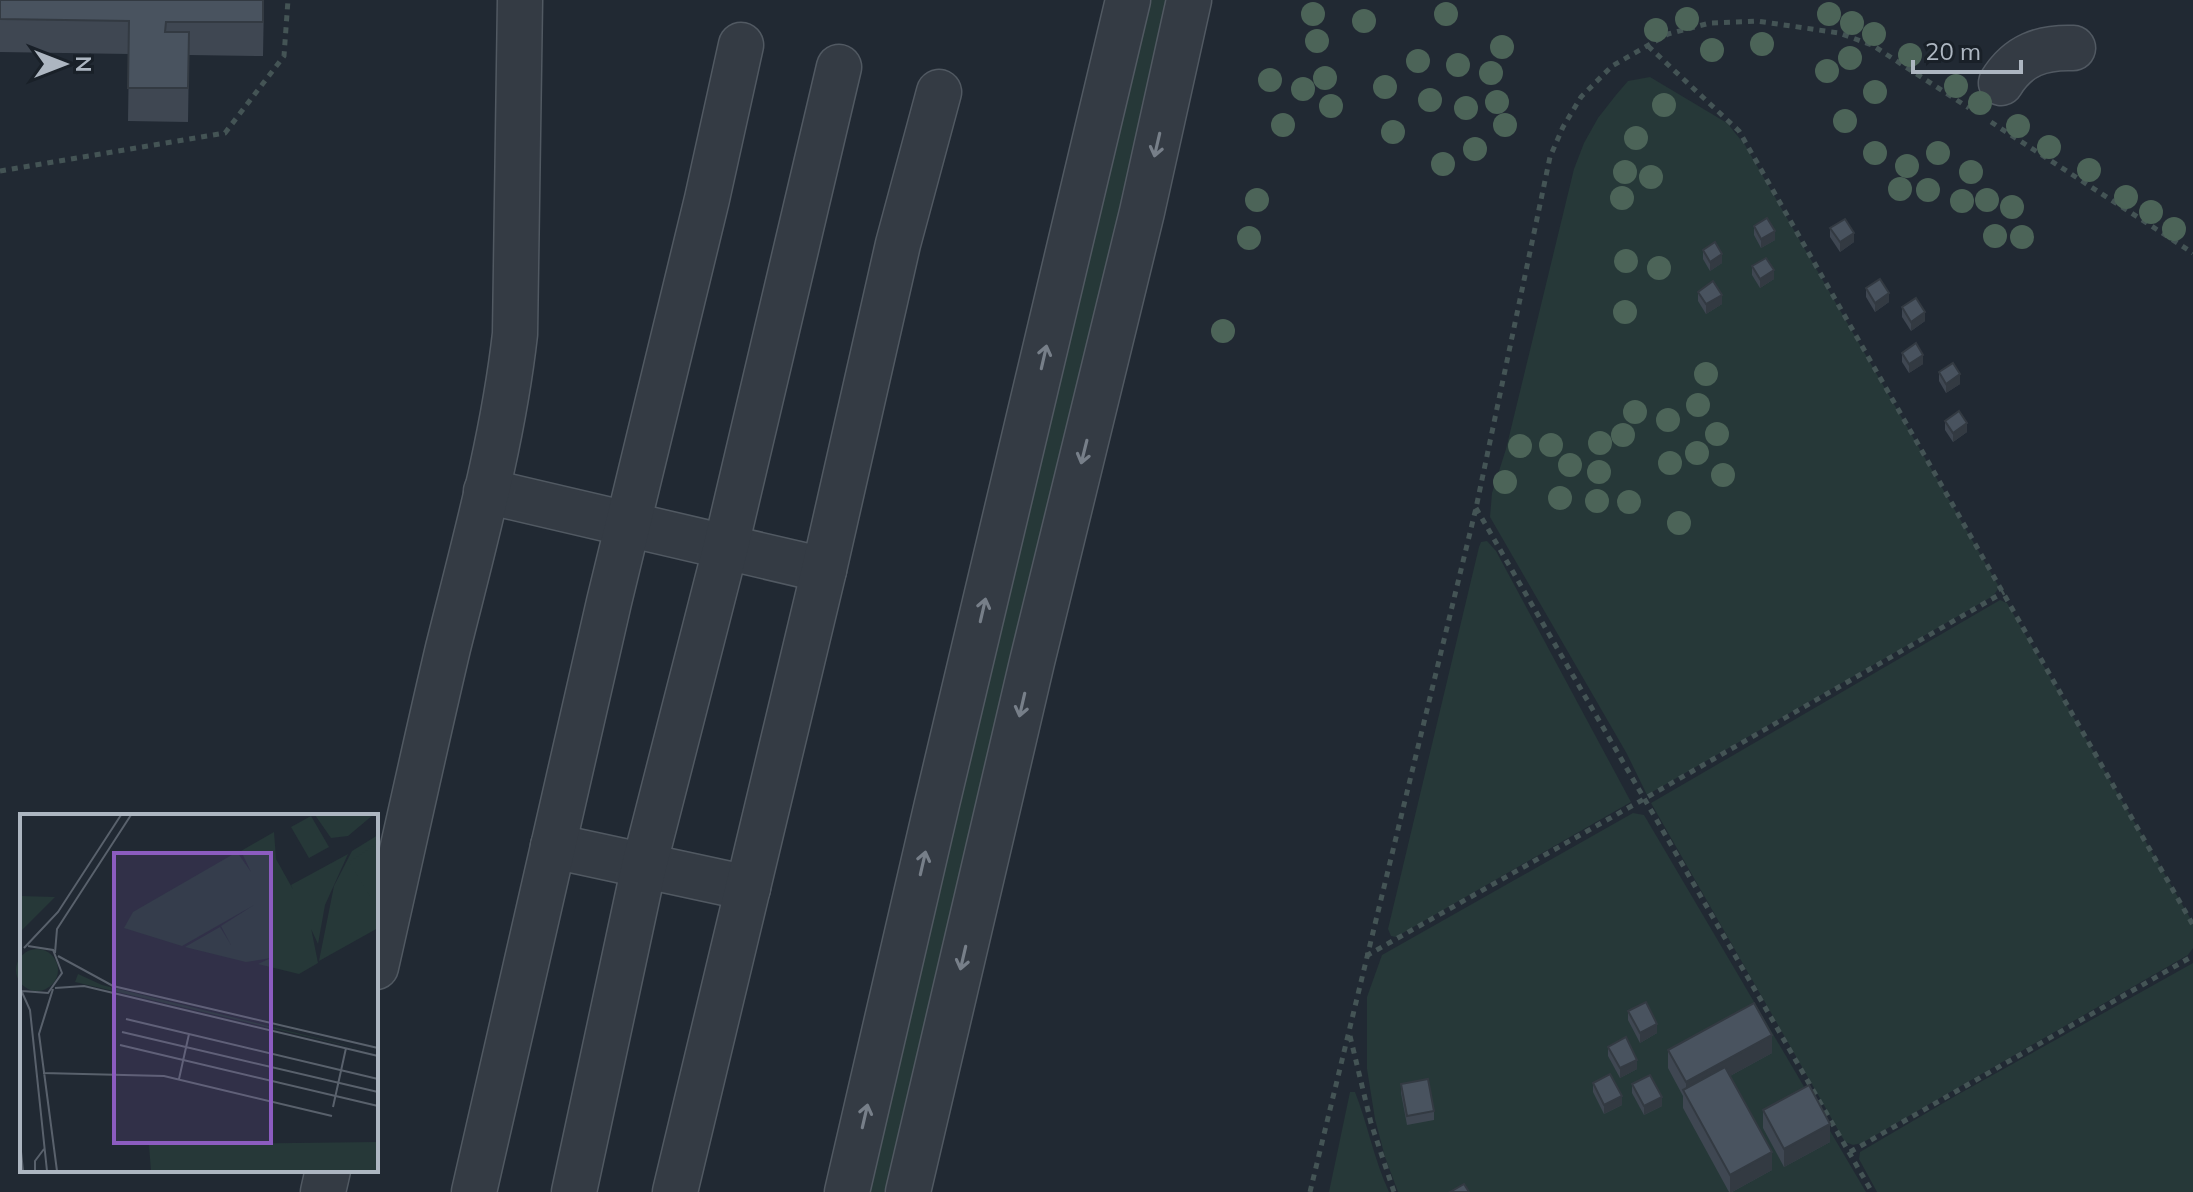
<svg xmlns="http://www.w3.org/2000/svg" width="2193" height="1192" viewBox="0 0 2193 1192" font-family="Mulish,sans-serif">
<style>
.grass{fill:#263838}
.lines{fill:none;stroke-linecap:round;stroke-linejoin:round}
.minor-casing{stroke:#515962;stroke-width:47}
.path{stroke:#445455;stroke-width:5;stroke-dasharray:6 6;stroke-linecap:butt}
.minor{stroke:#343b44;stroke-width:44}
.tree{fill:#4c6458}
.wall{fill:#3f4752}
.shaded-wall{fill:#333a42}
.building{fill:#49535f;stroke:#333a42;stroke-width:2}
.oneway{stroke:#777f89}
.inset-road{fill:none;stroke:#59616c;stroke-width:2}
.view{fill:#8c5cc0;fill-opacity:0.15;stroke:#8c5cc0;stroke-width:4}
.inset-edge{fill:none;stroke:#adb6c1;stroke-width:4}
</style>
<rect width="100%" height="100%" fill="#212933"/>
<g class="grass">
<path d="M1149,0H1171L1134,148L889,1192H865Z"/>
<path d="M1650,77L1727,123L1745,145L1998,585V589L1993,596L1647,795L1627,754L1490,517L1492,493L1506,449L1574,169L1584,143L1598,118L1616,95L1628,81Z"/>
<path d="M1487,541L1496,551L1631,802L1396,937L1391,936L1388,929L1479,547L1481,542Z"/>
<path d="M2000,600L2007,603L2193,923V948L2188,955L1862,1143L1853,1145L1845,1142L1651,803Z"/>
<path d="M1633,813L1644,815L1866,1192H1398L1385,1157L1375,1119L1367,1069V997L1382,955Z"/>
<path d="M2193,963V1192H1877L1859,1159L1860,1152L1957,1095Z"/>
<path d="M1350,1092H1355C1368,1125 1374,1160 1389,1192H1329Z"/>
</g>
<g class="lines">
<g class="minor-casing">
<g id="minor">
<path d="M2001,83C2018,55 2042,47 2073,48"/>
<path d="M486,491L824,570"/>
<path d="M553,846L748,888"/>
<path d="M376,967C400,861 423,754 448,648C474,544 503,440 515,334L520,0"/>
<path d="M323,1192L328,1170"/>
<path d="M474,1192L609,602L707,199L741,45"/>
<path d="M574,1192L644,866L726,546L839,67"/>
<path d="M675,1192L824,570L898,244L939,92"/>
<path d="M847,1192L936,808L1128,0"/>
<path d="M908,1192L1032,662L1142,212L1189,0"/>
</g>
</g>
<g class="path">
<path d="M1648,46L1739,131L2193,925"/>
<path d="M1991,122L2193,253"/>
<path d="M0,171L225,133L284,56L288,0"/>
<path d="M1476,508L1872,1192"/>
<path d="M1366,956L1644,799L2004,592"/>
<path d="M1350,1036L1371,1123L1394,1192"/>
<path d="M1850,1152L2193,956"/>
<path d="M1310,1192L1476,508L1550,157L1563,127L1581,97L1612,66L1668,34L1710,23L1757,21L1839,33L1872,45L1969,108"/>
</g>
<use href="#minor" class="minor"/>
</g>
<g class="tree">
<circle cx="1313" cy="14" r="12"/>
<circle cx="1446" cy="14" r="12"/>
<circle cx="1829" cy="14" r="12"/>
<circle cx="1687" cy="19" r="12"/>
<circle cx="1364" cy="21" r="12"/>
<circle cx="1852" cy="23" r="12"/>
<circle cx="1656" cy="30" r="12"/>
<circle cx="1874" cy="34" r="12"/>
<circle cx="1317" cy="41" r="12"/>
<circle cx="1762" cy="44" r="12"/>
<circle cx="1502" cy="47" r="12"/>
<circle cx="1712" cy="50" r="12"/>
<circle cx="1910" cy="55" r="12"/>
<circle cx="1850" cy="58" r="12"/>
<circle cx="1418" cy="61" r="12"/>
<circle cx="1458" cy="65" r="12"/>
<circle cx="1827" cy="71" r="12"/>
<circle cx="1491" cy="73" r="12"/>
<circle cx="1325" cy="78" r="12"/>
<circle cx="1270" cy="80" r="12"/>
<circle cx="1956" cy="86" r="12"/>
<circle cx="1385" cy="87" r="12"/>
<circle cx="1303" cy="89" r="12"/>
<circle cx="1875" cy="92" r="12"/>
<circle cx="1430" cy="100" r="12"/>
<circle cx="1497" cy="102" r="12"/>
<circle cx="1980" cy="103" r="12"/>
<circle cx="1664" cy="105" r="12"/>
<circle cx="1331" cy="106" r="12"/>
<circle cx="1466" cy="108" r="12"/>
<circle cx="1845" cy="121" r="12"/>
<circle cx="1283" cy="125" r="12"/>
<circle cx="1505" cy="125" r="12"/>
<circle cx="2018" cy="126" r="12"/>
<circle cx="1393" cy="132" r="12"/>
<circle cx="1636" cy="138" r="12"/>
<circle cx="2049" cy="147" r="12"/>
<circle cx="1475" cy="149" r="12"/>
<circle cx="1875" cy="153" r="12"/>
<circle cx="1938" cy="153" r="12"/>
<circle cx="1443" cy="164" r="12"/>
<circle cx="1907" cy="166" r="12"/>
<circle cx="2089" cy="170" r="12"/>
<circle cx="1625" cy="172" r="12"/>
<circle cx="1971" cy="172" r="12"/>
<circle cx="1651" cy="177" r="12"/>
<circle cx="1900" cy="189" r="12"/>
<circle cx="1928" cy="190" r="12"/>
<circle cx="2126" cy="197" r="12"/>
<circle cx="1622" cy="198" r="12"/>
<circle cx="1257" cy="200" r="12"/>
<circle cx="1987" cy="200" r="12"/>
<circle cx="1962" cy="201" r="12"/>
<circle cx="2012" cy="207" r="12"/>
<circle cx="2151" cy="212" r="12"/>
<circle cx="2174" cy="229" r="12"/>
<circle cx="1995" cy="236" r="12"/>
<circle cx="2022" cy="237" r="12"/>
<circle cx="1249" cy="238" r="12"/>
<circle cx="1626" cy="261" r="12"/>
<circle cx="1659" cy="268" r="12"/>
<circle cx="1625" cy="312" r="12"/>
<circle cx="1223" cy="331" r="12"/>
<circle cx="1706" cy="374" r="12"/>
<circle cx="1698" cy="405" r="12"/>
<circle cx="1635" cy="412" r="12"/>
<circle cx="1668" cy="420" r="12"/>
<circle cx="1717" cy="434" r="12"/>
<circle cx="1623" cy="435" r="12"/>
<circle cx="1600" cy="443" r="12"/>
<circle cx="1551" cy="445" r="12"/>
<circle cx="1520" cy="446" r="12"/>
<circle cx="1697" cy="453" r="12"/>
<circle cx="1670" cy="463" r="12"/>
<circle cx="1570" cy="465" r="12"/>
<circle cx="1599" cy="472" r="12"/>
<circle cx="1723" cy="475" r="12"/>
<circle cx="1505" cy="482" r="12"/>
<circle cx="1560" cy="498" r="12"/>
<circle cx="1597" cy="501" r="12"/>
<circle cx="1629" cy="502" r="12"/>
<circle cx="1679" cy="523" r="12"/>
</g>
<g class="wall">
<path d="M0,0H264L263,56L189,55L188,122L128,121L129,54L0,52Z"/>
<path d="M1754,226L1775,240L1761,248L1754,235Z"/>
<path d="M1830,228L1854,242L1840,252L1830,237Z"/>
<path d="M1703,250L1722,263L1710,271L1703,259Z"/>
<path d="M1752,266L1774,279L1760,288L1752,275Z"/>
<path d="M1866,288L1889,302L1875,312L1866,297Z"/>
<path d="M1698,292L1722,304L1706,314L1698,301Z"/>
<path d="M1902,307L1925,321L1911,331L1902,317Z"/>
<path d="M1902,353L1923,364L1909,373L1902,362Z"/>
<path d="M1939,372L1960,384L1946,393L1939,381Z"/>
<path d="M1945,421L1967,432L1953,442L1945,430Z"/>
<path d="M1628,1011L1657,1033L1640,1043L1628,1020Z"/>
<path d="M1608,1047L1637,1069L1620,1078L1608,1056Z"/>
<path d="M1668,1050L1772,1053L1730,1076L1772,1170L1732,1192H1729L1683,1108V1096L1668,1068Z"/>
<path d="M1593,1083L1622,1105L1604,1114L1593,1092Z"/>
<path d="M1401,1084L1434,1111V1120L1407,1125L1401,1093Z"/>
<path d="M1632,1084L1662,1106L1644,1115L1632,1093Z"/>
<path d="M1763,1110L1830,1142L1784,1167L1763,1128Z"/>
</g>
<g class="shaded-wall">
<path d="M1775,231V240L1761,248V239Z"/>
<path d="M1854,233V242L1840,252V242Z"/>
<path d="M1722,254V263L1710,271V262Z"/>
<path d="M1774,270V279L1760,288V279Z"/>
<path d="M1889,293V302L1875,312V303Z"/>
<path d="M1722,295V304L1706,314V304Z"/>
<path d="M1925,312V321L1911,331V322Z"/>
<path d="M1923,355V364L1909,373V364Z"/>
<path d="M1960,374V384L1946,393V384Z"/>
<path d="M1967,423V432L1953,442V433Z"/>
<path d="M1657,1024V1033L1640,1043V1033Z"/>
<path d="M1772,1035V1053L1688,1099L1686,1095V1082Z"/>
<path d="M1637,1060V1069L1620,1078V1068Z"/>
<path d="M1622,1096V1105L1604,1114V1105Z"/>
<path d="M1662,1097V1106L1644,1115V1106Z"/>
<path d="M1830,1124V1142L1784,1167V1149Z"/>
<path d="M1772,1152V1170L1732,1192H1730V1175Z"/>
</g>
<g class="building">
<path d="M0,0H263V22H166L165,32H189L188,88H128L129,21L0,19Z"/>
<path d="M1767,218L1775,231L1761,239L1754,226Z"/>
<path d="M1845,219L1854,233L1840,242L1830,228Z"/>
<path d="M1715,242L1722,254L1710,262L1703,250Z"/>
<path d="M1766,258L1774,270L1760,279L1752,266Z"/>
<path d="M1880,279L1889,293L1875,303L1866,288Z"/>
<path d="M1713,281L1722,295L1706,304L1698,292Z"/>
<path d="M1916,298L1925,312L1911,322L1902,307Z"/>
<path d="M1916,343L1923,355L1909,364L1902,353Z"/>
<path d="M1953,363L1960,374L1946,384L1939,372Z"/>
<path d="M1959,411L1967,423L1953,433L1945,421Z"/>
<path d="M1646,1002L1657,1024L1640,1033L1628,1011Z"/>
<path d="M1754,1003L1772,1035L1686,1082L1668,1050Z"/>
<path d="M1626,1037L1637,1060L1620,1068L1608,1047Z"/>
<path d="M1725,1067L1772,1152L1730,1175L1683,1090Z"/>
<path d="M1610,1074L1622,1096L1604,1105L1593,1083Z"/>
<path d="M1650,1075L1662,1097L1644,1106L1632,1084Z"/>
<path d="M1428,1079L1434,1111L1407,1116L1401,1084Z"/>
<path d="M1809,1085L1830,1124L1784,1149L1763,1110Z"/>
<path d="M1464,1184L1469,1192H1450Z"/>
</g>
<defs><path id="oneway-shaft" d="M-6 0H5M1.5-3L5.5 0L1.5 3" fill="none" stroke-width="1.6" stroke-linecap="round" stroke-linejoin="round" transform="scale(2)"/></defs>
<g class="oneway">
<use href="#oneway-shaft" transform="translate(1157 145) rotate(103)"/>
<use href="#oneway-shaft" transform="translate(1044 357) rotate(-77)"/>
<use href="#oneway-shaft" transform="translate(1084 452) rotate(104)"/>
<use href="#oneway-shaft" transform="translate(983 610) rotate(-77)"/>
<use href="#oneway-shaft" transform="translate(1022 705) rotate(103)"/>
<use href="#oneway-shaft" transform="translate(923 863) rotate(-77)"/>
<use href="#oneway-shaft" transform="translate(963 958) rotate(103)"/>
<use href="#oneway-shaft" transform="translate(865 1116) rotate(-77)"/>
</g>
<g transform="translate(20 814)">
<rect width="358" height="358" fill="#212933"/>
<path d="M295,1H353L328,22L311,24ZM291,2L309,33L289,44L271,13ZM254,18L256,45L289,104L298,149L279,160L238,150L251,144L226,148L165,133L200,113L211,131L201,112L234,91L162,132L104,114L113,98L217,38L231,58L221,37ZM358,21V114L299,147L314,72L332,37ZM328,40L305,91L298,130L271,71ZM0,82L35,83L0,118ZM-4 156a21 21 0 1 1 42 0a21 21 0 1 1-42 0ZM58,160L82,171L358,239L55,168ZM358,328V357H131L129,331Z" fill="#263838"/>
<path d="M358,29V91L356,92L329,48Z" fill="#263838"/>
<path class="inset-road" d="M4,134L38,98L101,1M35,139L37,115L111,1M38,142L93,172L358,234M35,174L64,172L358,242M33,175L19,220L37,357M1,176L10,196L27,357M2,177L28,179L42,159L33,136L8,132M106,205L358,265M102,218L358,278M100,231L358,292M23,259L144,262L312,302M159,265L169,220M313,293L326,234M0,328L3,357M15,357V347L24,335"/>
<path class="view" d="M94,39H251V329H94Z"/>
<rect width="358" height="358" class="inset-edge"/>
</g>
<g transform="translate(64 64) rotate(90)" stroke="#192028" stroke-width="6" paint-order="stroke">
<path d="M0-6L14 30L0 20L-14 30Z" fill="#adb6c1"/>
<text y="-12" font-size="22" font-weight="bold" text-anchor="middle" fill="#adb6c1">N</text>
</g>
<path d="M1913 60v12h108v-12" fill="none" stroke="#adb6c1" stroke-width="4"/>
<text x="1925" y="60" font-size="24" fill="#adb6c1" stroke="#192028" stroke-width="6" paint-order="stroke">20 m</text>
</svg>
